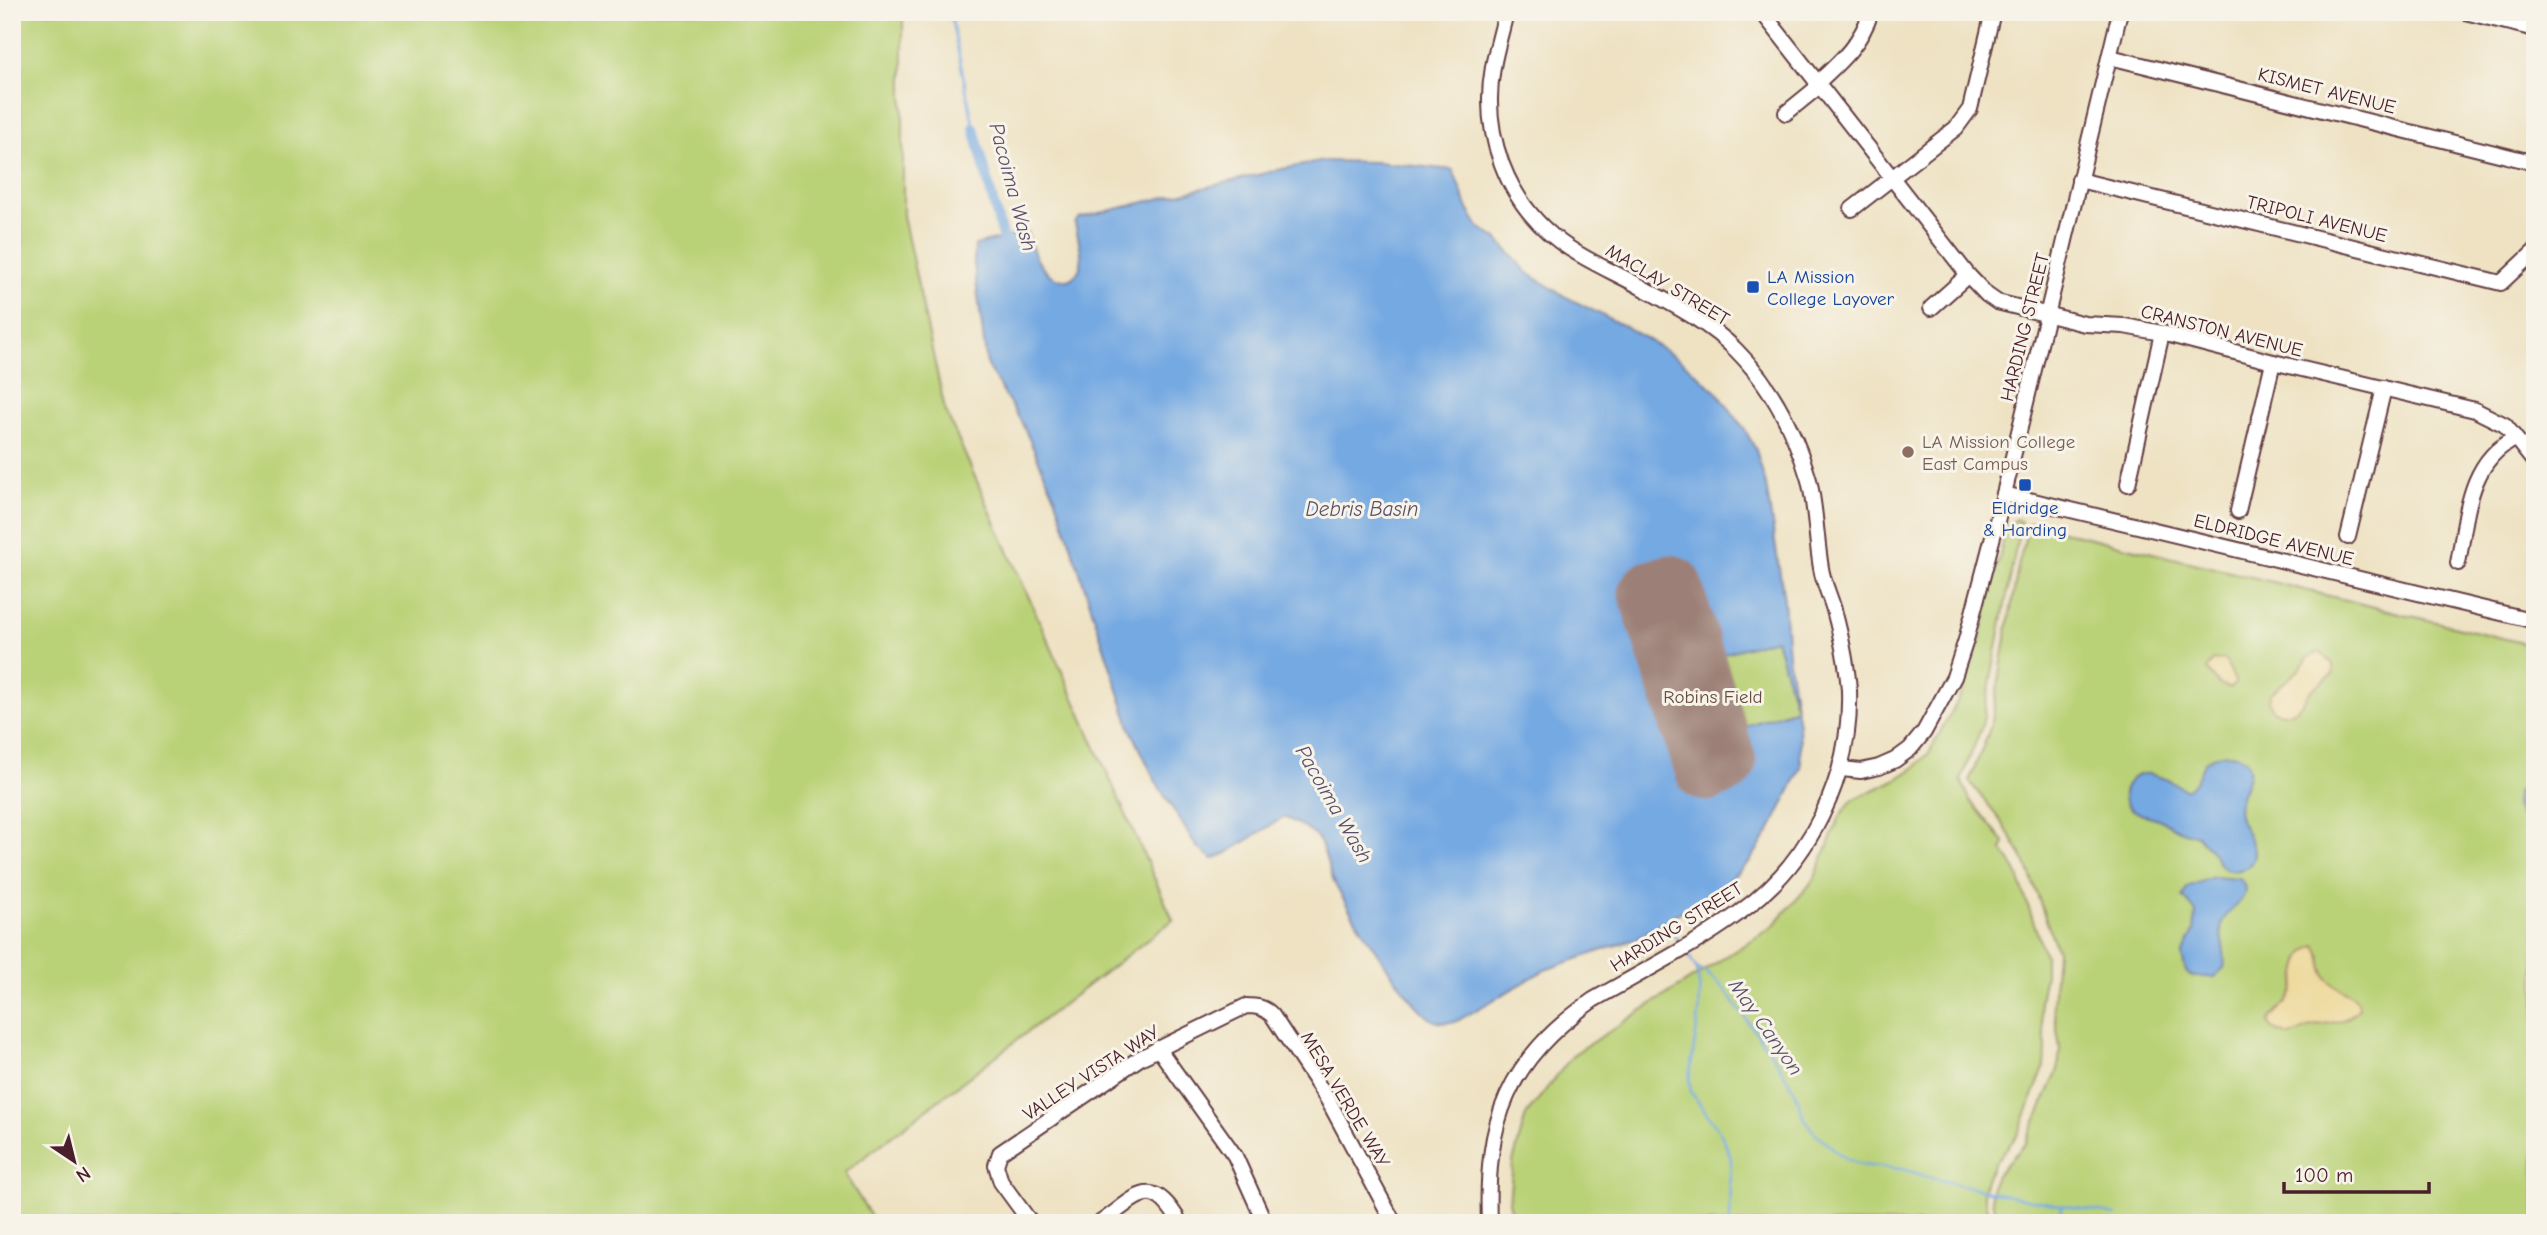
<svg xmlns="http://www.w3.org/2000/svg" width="2547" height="1235" viewBox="0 0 2547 1235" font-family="'Comic Neue',sans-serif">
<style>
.green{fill:#bad277;stroke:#827851;stroke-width:2}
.sand{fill:#eeda9e;stroke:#9c7c64;stroke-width:2}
.water{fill:#75a9e2;stroke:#606486;stroke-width:2;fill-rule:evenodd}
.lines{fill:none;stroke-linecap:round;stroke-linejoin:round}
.stream{stroke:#75a9e2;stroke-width:2.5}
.canal{stroke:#75a9e2;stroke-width:10}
.runway{stroke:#9c8077;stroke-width:65}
.minor-casing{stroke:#633c42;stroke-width:18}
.minor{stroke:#fff;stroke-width:14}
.transit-dot{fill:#1a4fb4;stroke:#f7f3e8;stroke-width:2.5}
.education-dot{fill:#8d6e63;stroke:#f7f3e8;stroke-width:2.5}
.labels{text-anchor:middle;stroke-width:6;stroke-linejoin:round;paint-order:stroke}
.street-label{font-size:19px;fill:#4a1f2b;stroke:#f7f3e8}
.transit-label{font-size:19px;fill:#164399;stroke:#f7f3e8;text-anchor:start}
.education-label{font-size:19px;fill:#785e54;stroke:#f7f3e8;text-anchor:start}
.park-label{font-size:19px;fill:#664c3e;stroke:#f7f3e8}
.water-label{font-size:21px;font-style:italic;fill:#594f6b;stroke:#f7f3e8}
</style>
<rect width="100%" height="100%" fill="#f7f3e8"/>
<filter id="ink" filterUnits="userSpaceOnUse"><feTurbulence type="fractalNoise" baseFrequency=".0143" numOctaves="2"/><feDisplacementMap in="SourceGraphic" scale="14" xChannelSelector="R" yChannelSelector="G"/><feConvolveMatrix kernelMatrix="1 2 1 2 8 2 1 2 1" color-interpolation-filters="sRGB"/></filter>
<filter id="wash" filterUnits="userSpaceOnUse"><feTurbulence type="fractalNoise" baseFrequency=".00686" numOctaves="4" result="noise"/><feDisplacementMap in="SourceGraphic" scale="28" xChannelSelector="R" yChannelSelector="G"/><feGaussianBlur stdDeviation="1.57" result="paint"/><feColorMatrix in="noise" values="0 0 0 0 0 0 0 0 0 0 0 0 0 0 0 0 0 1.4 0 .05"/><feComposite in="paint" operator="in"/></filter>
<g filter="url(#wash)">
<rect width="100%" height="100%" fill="#eee2c3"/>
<g class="green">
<path d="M12,12H903V216L945,410L1173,920L844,1173L875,1223H12Z"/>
<path d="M2015,520L2021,521L1982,726L1961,780L1970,800L2005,843L2002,850L2016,870L2045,956V974L2040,1001L2046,1048L2045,1066L2017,1136L1995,1162L1986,1179L1983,1192L1990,1223H1515L1509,1202L1513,1162L1526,1115L1574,1054L1772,927L1814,880L1839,818L1852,800L1897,779L1914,768L1929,753L1963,691L1981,636L2007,525Z"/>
<path d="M2029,523L2535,646V1223H1998L1992,1201V1185L1996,1175L2025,1144L2058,1070L2060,1048L2053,1005L2057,950L2025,861L2003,824L1969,781L1987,737L1992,721L2018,567Z"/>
<path d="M1685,577L1776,639L1796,709L1725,733L1735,767L1697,780L1639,590Z"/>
</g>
<g class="sand">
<path d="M2318,652L2324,655L2333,664V674C2327,679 2320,682 2314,688C2299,703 2299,719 2273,711L2269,702L2270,694L2299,670L2309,657Z"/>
<path d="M2225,659L2235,681V684L2230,688L2219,684L2207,670L2213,660Z"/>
<path d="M2316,945C2323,955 2320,968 2327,978C2336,991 2356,990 2359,1008C2346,1023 2335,1022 2317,1025C2307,1027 2299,1033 2289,1036L2272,1029L2269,1022C2273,1011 2284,1007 2290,998C2301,981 2292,954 2316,945Z"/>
</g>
<g class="water">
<path d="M1325,161L1376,162L1453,170L1468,209L1479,227L1497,239L1528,273L1566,297L1634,331L1683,362L1717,392L1745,430L1756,450L1766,485L1784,599L1788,656L1799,725L1801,768L1771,829L1750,861L1722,887L1635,939L1545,970L1457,1021C1450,1022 1442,1024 1435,1021C1413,1013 1346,907 1334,882C1328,869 1326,854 1320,842C1313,830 1296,823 1284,817L1227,853L1213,859L1197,847L1156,782L1131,730L1056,499L1022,423L987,366L974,265L975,245L1027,232C1033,254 1042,280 1068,280C1091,270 1078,242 1075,223L1079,218L1282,169ZM1684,577L1708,658L1776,639L1796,709L1725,733L1735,767L1697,780L1639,591Z"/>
<path d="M2223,754C2231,754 2242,754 2247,762C2255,775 2241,790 2239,803C2234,823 2255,836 2254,855C2252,871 2232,875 2220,865C2216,861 2215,855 2212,851C2206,845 2202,842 2198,835C2182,834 2172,825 2158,819C2148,815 2136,815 2128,806C2116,792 2132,771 2149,774C2160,776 2175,783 2184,789H2188C2206,775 2194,759 2223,754Z"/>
<path d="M2535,779V828L2523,819L2515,806C2515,793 2521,781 2535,779Z"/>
<path d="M2213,877L2240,879C2255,896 2232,906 2224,919C2216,932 2228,953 2224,968L2214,977H2193L2186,972L2182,956L2194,931L2196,912L2183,897L2187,887Z"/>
</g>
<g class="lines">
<g class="stream">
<path d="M950,12L974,128"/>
<path d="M1664,920L1680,943"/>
<path d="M1686,952L1697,969L1700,992L1699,1014L1689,1079L1691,1092L1721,1134L1731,1158L1730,1223"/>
<path d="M1699,969L1708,974L1722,986L1775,1059L1795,1091L1804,1117L1813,1131L1842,1156L1860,1165L1902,1169L1931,1178L2015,1197L2117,1215"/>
<path d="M2060,1223L2062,1207"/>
</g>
<path class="canal" d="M974,128L1006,251"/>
<path class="runway" d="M1670,587L1724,762L1707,769L1651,593Z"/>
</g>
</g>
<g filter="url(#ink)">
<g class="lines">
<g class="minor-casing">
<g id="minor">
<path d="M1762,12L1968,275L1987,295L1997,302L2085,324L2124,326L2162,333L2273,362L2475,410L2505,425L2535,463"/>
<path d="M2465,12L2535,29"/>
<path d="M2110,57L2535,163"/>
<path d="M1816,84C1840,62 1861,44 1871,12"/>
<path d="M1786,113L1818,87"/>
<path d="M2079,180L2501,283L2535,251"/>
<path d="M1852,209L1956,128L1970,109L1992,16"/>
<path d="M1931,308L1968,275"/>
<path d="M2128,484L2162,333"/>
<path d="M2004,494L2535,621"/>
<path d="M2238,511L2273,362"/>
<path d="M2348,537L2384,388"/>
<path d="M2458,563C2467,517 2468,462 2514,439"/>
<path d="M1842,769L1861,771L1879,767L1895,760L1910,749L1924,732L1954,677L1966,640L2004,494L2120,12"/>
<path d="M1158,1048L1235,1156L1265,1223"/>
<path d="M1031,1223L1001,1182L996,1165L1000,1153L1140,1058L1246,1006C1256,1006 1264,1007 1272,1015L1328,1100L1394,1223"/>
<path d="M1100,1223C1137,1198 1151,1172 1180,1223"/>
<path d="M1489,1223C1485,1119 1507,1061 1593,1000C1642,972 1694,946 1739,913C1810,863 1852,777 1849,690C1847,663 1841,636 1834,610C1830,596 1823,582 1821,568C1816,539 1816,508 1809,480C1795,432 1771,385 1736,350C1709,323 1674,305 1641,287C1616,273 1582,259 1559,241C1506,201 1481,132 1493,67C1496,49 1502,31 1506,12"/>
</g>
</g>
<use href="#minor" class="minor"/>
</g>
</g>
<g class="transit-dot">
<rect x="1746" y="280" width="14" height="14" rx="3.5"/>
<rect x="2018" y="478" width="14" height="14" rx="3.5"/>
</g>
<circle class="education-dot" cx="1908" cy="452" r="7"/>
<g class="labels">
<g class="street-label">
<text transform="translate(2327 90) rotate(14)" y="7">KISMET AVENUE</text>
<text transform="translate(2317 218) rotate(14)" y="7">TRIPOLI AVENUE</text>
<text transform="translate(1668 284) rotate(31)" y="7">MACLAY STREET</text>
<text transform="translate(2024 327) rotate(-76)" y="7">HARDING STREET</text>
<text transform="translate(2222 330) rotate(14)" y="7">CRANSTON AVENUE</text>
<text transform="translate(2274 539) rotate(14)" y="7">ELDRIDGE AVENUE</text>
<text transform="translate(1676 926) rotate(-32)" y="7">HARDING STREET</text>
<text transform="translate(1091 1072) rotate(-33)" y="7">VALLEY VISTA WAY</text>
<text transform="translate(1346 1099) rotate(59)" y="7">MESA VERDE WAY</text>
</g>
<g class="transit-label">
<text x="1767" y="283">LA Mission<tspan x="1767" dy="22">College Layover</tspan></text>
<text x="2025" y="514" text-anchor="middle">Eldridge<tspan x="2025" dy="22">&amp; Harding</tspan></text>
</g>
<g class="education-label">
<text x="1922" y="448">LA Mission College<tspan x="1922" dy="22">East Campus</tspan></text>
</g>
<g class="park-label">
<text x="1713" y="703">Robins Field</text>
</g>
<g class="water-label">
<text transform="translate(1013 187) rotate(75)" y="7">Pacoima Wash</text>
<text x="1362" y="516">Debris Basin</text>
<text transform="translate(1334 804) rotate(60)" y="7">Pacoima Wash</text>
<text transform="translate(1766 1027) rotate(55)" y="7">May Canyon</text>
</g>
</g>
<rect width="2547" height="1235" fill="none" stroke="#f7f3e8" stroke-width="42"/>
<g transform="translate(74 1161) rotate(145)" stroke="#f7f3e8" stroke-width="5" paint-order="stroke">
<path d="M0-5L12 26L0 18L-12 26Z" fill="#4a1f2b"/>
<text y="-10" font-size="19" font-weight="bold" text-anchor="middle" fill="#4a1f2b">N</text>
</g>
<path d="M2284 1182v10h145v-10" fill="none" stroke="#4a1f2b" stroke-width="3.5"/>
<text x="2295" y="1182" font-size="21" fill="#4a1f2b" stroke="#f7f3e8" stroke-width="5" paint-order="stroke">100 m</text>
</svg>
